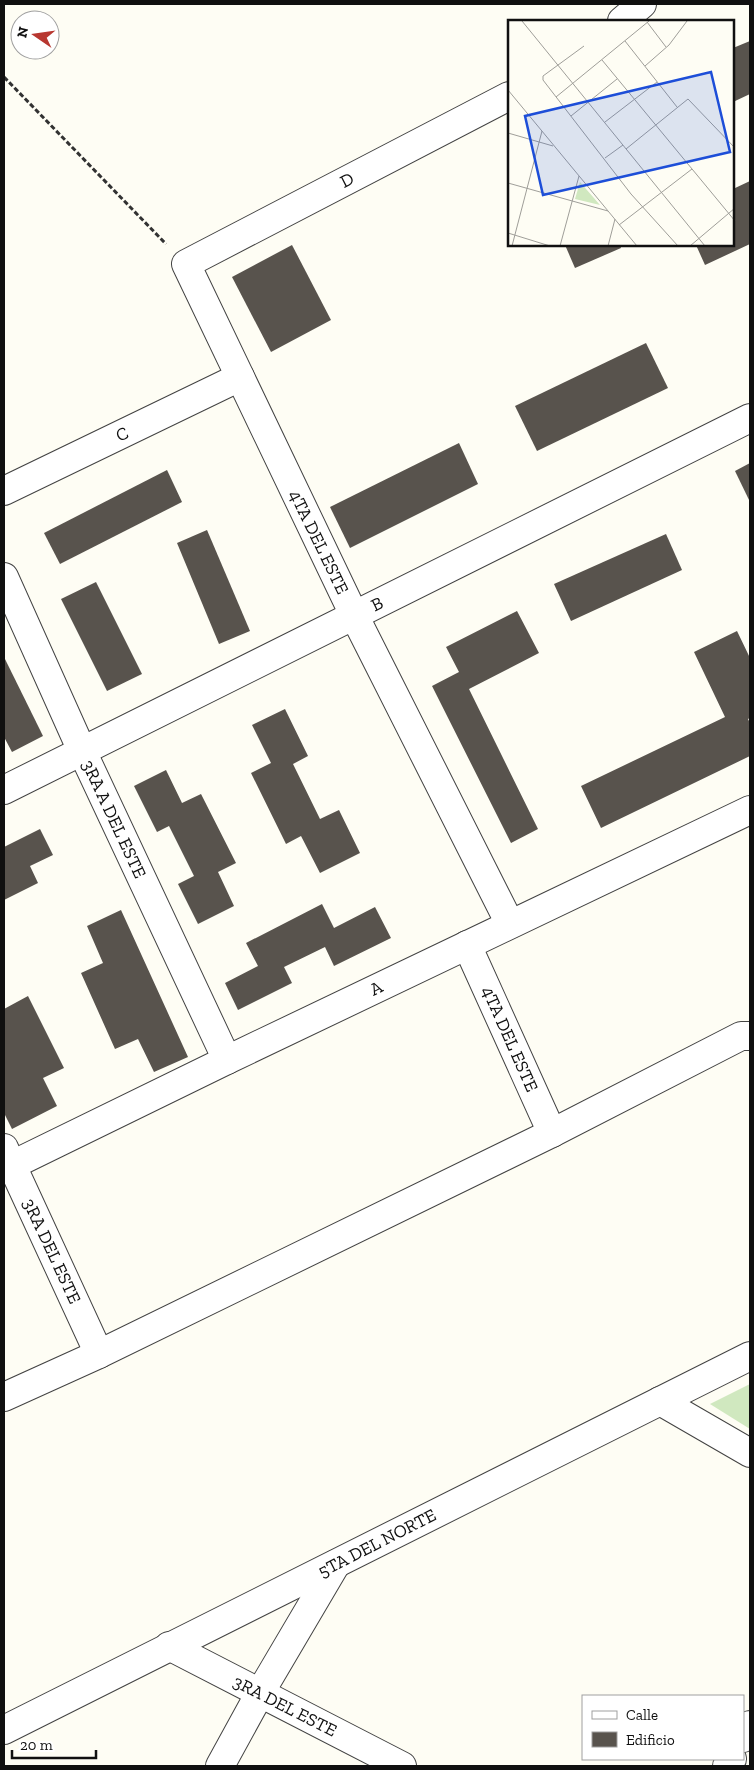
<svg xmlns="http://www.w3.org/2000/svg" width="754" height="1770" viewBox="0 0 754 1770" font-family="'Zilla Slab',serif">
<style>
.green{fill:#d0e8bf}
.building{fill:#58534d}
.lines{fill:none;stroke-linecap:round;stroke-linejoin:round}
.minor-casing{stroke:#434343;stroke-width:30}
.path{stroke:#323232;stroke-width:3;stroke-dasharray:5 2.5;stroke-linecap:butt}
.minor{stroke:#fff;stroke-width:28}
.labels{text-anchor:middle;stroke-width:5;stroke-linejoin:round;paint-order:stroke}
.street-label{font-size:18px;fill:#101010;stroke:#fff}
.inset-road{fill:none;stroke:#9f9e99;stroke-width:1}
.view{fill:#1d4ed8;fill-opacity:0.15;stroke:#1d4ed8;stroke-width:2.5}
.inset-edge{fill:none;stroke:#101010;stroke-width:2.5}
</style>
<rect width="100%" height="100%" fill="#fefdf4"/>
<path class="green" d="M750,1384V1429L710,1404Z"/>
<g class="building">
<path d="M750,41V94L733,102V48Z"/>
<path d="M750,181V244L705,265L696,245H733V189Z"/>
<path d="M292,245L331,320L271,352L232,277Z"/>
<path d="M565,245H620L621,248L575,268Z"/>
<path d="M646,343L668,388L537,451L515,406Z"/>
<path d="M459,443L478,484L350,548L330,507Z"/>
<path d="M750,463V502L735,471Z"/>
<path d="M167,470L182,502L60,564L44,533Z"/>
<path d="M207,530L250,631L219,644L177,543Z"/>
<path d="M666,534L682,570L571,621L554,584Z"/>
<path d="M96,582L142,674L107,691L61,599Z"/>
<path d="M517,611L539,653L469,689L538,829L511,843L432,686L459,672L446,647Z"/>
<path d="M737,631L750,658V718L748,719L750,723V756L601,828L581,786L725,717L694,652Z"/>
<path d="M4,657L43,736L12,752L4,737Z"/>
<path d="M285,709L308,756L293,764L320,819L339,810L360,853L320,873L301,836L286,844L251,773L271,763L252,725Z"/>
<path d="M166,770L182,803L201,794L236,863L218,872L234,906L198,924L178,884L194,876L169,826L157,832L134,786Z"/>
<path d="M40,829L53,855L30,866L38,883L4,900V847Z"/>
<path d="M322,904L334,928L375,907L391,938L334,966L325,947L284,967L292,983L238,1010L225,983L258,966L246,943Z"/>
<path d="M121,910L188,1057L154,1072L138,1039L115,1049L81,973L103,963L87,926Z"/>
<path d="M28,996L64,1068L43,1078L57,1106L12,1129L4,1113V1009Z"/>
</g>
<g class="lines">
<g class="minor-casing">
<g id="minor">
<path d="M622,21L642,4"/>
<path d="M509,96L186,264L354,615L510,924"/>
<path d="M4,491L240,377"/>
<path d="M4,577L82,751L227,1060"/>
<path d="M4,790L750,418"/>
<path d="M467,945L552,1133"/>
<path d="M4,1148L99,1354"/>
<path d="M4,1169L227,1060L750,810"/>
<path d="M4,1397L99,1354L552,1133L741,1036H750"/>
<path d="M660,1401L750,1453"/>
<path d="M169,1646L402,1766"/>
<path d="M4,1730L750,1356"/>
<path d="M743,1738L750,1725"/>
<path d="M220,1766L260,1693L336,1564"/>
<path d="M727,1766L732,1759"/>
</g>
</g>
<path class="path" d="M4,77L166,244"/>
<use href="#minor" class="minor"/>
</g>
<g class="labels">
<g class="street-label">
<text transform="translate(347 180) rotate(-27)" y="6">D</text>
<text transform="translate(122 434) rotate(-26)" y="6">C</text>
<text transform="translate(319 542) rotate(64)" y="6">4TA DEL ESTE</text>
<text transform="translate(377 604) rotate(-26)" y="6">B</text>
<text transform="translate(114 819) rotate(65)" y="6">3RA A DEL ESTE</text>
<text transform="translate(376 988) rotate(-26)" y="6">A</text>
<text transform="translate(510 1039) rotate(66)" y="6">4TA DEL ESTE</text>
<text transform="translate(52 1251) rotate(65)" y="6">3RA DEL ESTE</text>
<text transform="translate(377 1543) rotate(-27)" y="6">5TA DEL NORTE</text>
<text transform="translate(285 1706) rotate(27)" y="6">3RA DEL ESTE</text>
</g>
</g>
<g transform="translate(508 20)">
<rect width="226" height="226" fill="#fefdf4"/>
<path d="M72,162L92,185L67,179Z" fill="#d0e8bf"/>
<path class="inset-road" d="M14,1L197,226M139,2L158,27M117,21L169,87M76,26L35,56V60L123,174L170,226M94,40L227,201M137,46L161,25L179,1M0,70L129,226M48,77L141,1M63,96L109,59M97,102L149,62M0,113L45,126M118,129L180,79L227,128M97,138L115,125M0,163L100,191M111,205L184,149M0,213L42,226M4,226L34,111M52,226L71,156M100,226L107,199M182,226L227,188"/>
<path class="view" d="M203,52L222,132L35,175L17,96Z"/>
<rect width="226" height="226" class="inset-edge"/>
</g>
<rect width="754" height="1770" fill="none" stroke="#101010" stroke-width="10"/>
<rect x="582" y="1695" width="162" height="65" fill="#ffffff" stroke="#9f9f9f"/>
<rect x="592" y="1711" width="25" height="8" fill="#ffffff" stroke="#9f9f9f"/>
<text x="626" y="1720" font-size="15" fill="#101010">Calle</text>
<rect x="592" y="1732" width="25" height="15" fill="#58534d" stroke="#9f9f9f"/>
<text x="626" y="1745" font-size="15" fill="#101010">Edificio</text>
<g transform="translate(35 35) rotate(283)"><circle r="24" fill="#ffffff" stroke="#9f9f9f"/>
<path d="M0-4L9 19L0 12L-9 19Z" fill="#b83730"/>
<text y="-8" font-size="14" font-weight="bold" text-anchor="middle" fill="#101010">N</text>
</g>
<path d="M12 1750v8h84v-8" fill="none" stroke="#101010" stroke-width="2.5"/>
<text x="20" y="1750" font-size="15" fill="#101010" stroke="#ffffff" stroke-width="4" paint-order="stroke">20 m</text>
</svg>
